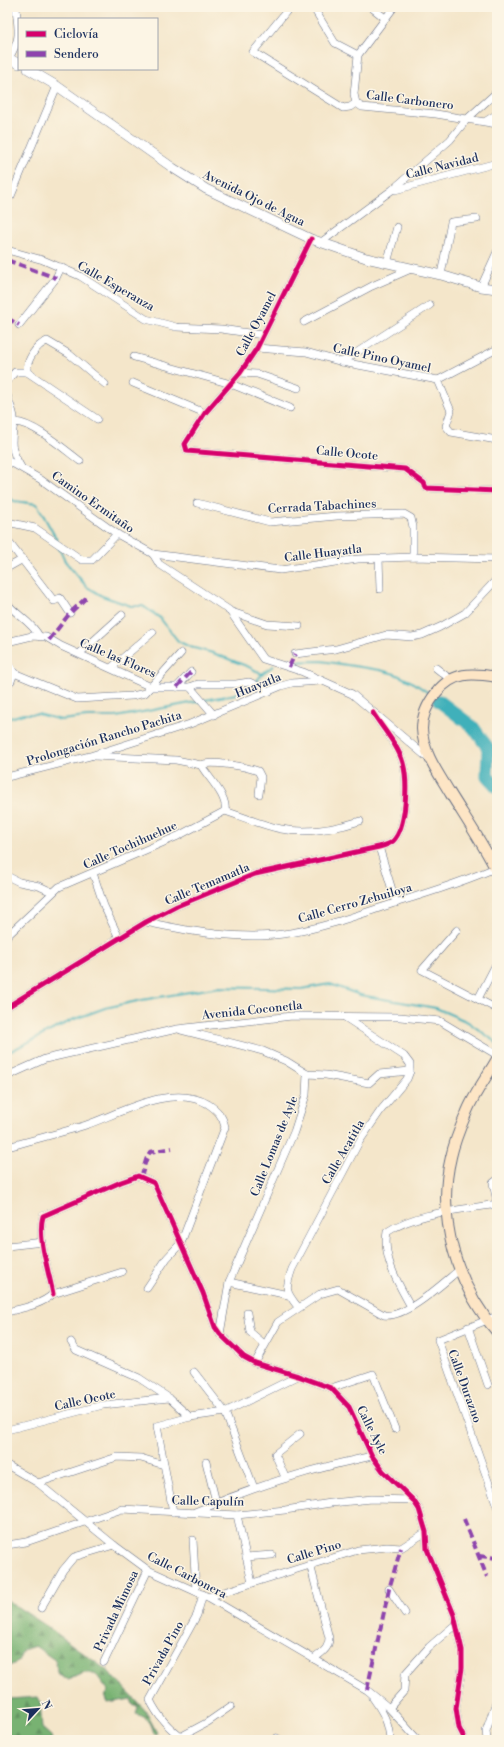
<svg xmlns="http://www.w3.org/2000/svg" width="504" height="1747" viewBox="0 0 504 1747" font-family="'Libre Bodoni',serif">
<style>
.forest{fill:url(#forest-firs);stroke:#4a7068}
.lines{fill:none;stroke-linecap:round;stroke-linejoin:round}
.stream{stroke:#40b0ba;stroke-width:2}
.river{stroke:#40b0ba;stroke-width:13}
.minor-casing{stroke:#676f84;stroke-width:8}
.tertiary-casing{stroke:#676f84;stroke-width:10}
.secondary-casing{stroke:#676f84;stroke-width:12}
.minor{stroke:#fff;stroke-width:7}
.tertiary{stroke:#fff;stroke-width:9}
.secondary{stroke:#fde5c5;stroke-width:10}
.quiet{stroke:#8e44ad;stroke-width:4;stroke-dasharray:8 4;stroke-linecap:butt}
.cycleway-casing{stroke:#fcf5e5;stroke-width:8}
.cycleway{stroke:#d6006c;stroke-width:5}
.labels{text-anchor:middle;stroke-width:3;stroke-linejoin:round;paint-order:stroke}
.street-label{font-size:12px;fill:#1b2f5e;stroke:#fcf5e5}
</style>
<defs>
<pattern id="forest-firs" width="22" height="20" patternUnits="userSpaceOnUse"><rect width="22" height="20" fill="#78b272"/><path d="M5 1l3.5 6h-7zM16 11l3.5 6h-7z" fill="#629161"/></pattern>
</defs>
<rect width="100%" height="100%" fill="#fcf5e5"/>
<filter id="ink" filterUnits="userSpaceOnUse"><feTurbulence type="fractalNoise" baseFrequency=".025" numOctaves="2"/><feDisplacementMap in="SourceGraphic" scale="8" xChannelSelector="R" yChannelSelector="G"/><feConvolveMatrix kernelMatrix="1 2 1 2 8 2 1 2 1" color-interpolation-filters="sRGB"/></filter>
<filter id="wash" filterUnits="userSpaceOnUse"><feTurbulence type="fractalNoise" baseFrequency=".012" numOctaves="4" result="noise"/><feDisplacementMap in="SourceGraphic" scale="16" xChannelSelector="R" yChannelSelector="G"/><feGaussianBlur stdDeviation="0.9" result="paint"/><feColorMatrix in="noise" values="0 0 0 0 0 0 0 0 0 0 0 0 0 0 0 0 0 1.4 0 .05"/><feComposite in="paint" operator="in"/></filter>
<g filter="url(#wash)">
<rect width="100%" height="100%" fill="#f4e6ca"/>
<g class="forest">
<path d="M7,1600L48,1627L109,1672L145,1710L157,1733L154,1734C151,1722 149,1718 136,1714L138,1708L133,1705L131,1699L108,1703L105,1696L109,1691L95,1673H85L68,1679L57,1673L56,1661L35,1646L23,1650L18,1662L7,1667Z"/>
<path d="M7,1697L9,1699L38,1697L40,1701L42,1728L51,1736L52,1740H7Z"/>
</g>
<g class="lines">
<g class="stream">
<path d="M7,496L14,501L37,504L57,540"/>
<path d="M59,548L65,561L87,587L94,591L102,596L131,606H143L160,618L178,641L190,647L213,653L249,667L262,674L273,666"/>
<path d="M283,662L321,661L380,670L395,674L414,683L430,694"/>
<path d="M255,683L262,674"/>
<path d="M205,700L236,694L252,686"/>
<path d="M7,719L23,714H38L61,720L87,717H116L201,701"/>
<path d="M7,1053L72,1020L105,1008L142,1000L219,987L301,989L330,984L360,995L436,1008L468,1022L497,1043"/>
</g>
<path class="river" d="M439,701L473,727L488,748L487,776L497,787"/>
</g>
</g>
<g filter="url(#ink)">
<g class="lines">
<g class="minor-casing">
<g id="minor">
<path d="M290,7L253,52L343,108L350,107L356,103"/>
<path d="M313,7L335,43L358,55"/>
<path d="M371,7L385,18"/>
<path d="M394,7L358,55L354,94L356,103L362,107L436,114L497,124"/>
<path d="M9,58C22,36 18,32 16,7"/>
<path d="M486,121L497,114"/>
<path d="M395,190L497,163"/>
<path d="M7,198L11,196L57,86"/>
<path d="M311,239L257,348L240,373L205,413L185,444L187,451L405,469L424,483L426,488L497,491"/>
<path d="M320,243L392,190L450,140L467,119L497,92"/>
<path d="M7,250L43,260L80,276L146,319L176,327L221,329L263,335"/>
<path d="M387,263L397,227"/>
<path d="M441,275L451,222L477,219"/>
<path d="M481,287L497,252"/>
<path d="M304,322L372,286L413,268"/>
<path d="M19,325L56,278L61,267"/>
<path d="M257,348L306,352L342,362L438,380L497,349"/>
<path d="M134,357L231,384L290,408"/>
<path d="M342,362L430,305"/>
<path d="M27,372C26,361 36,345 47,341L69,354L105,384"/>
<path d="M240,373L257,374L298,388"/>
<path d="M438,380L451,411L446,426L451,432L497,440"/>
<path d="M7,381L15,372H27L97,419"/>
<path d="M133,383L205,413"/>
<path d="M7,394C8,403 16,414 14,422C11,443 10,449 21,467"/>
<path d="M15,422C34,423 64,449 80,461"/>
<path d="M7,460L40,479L117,534L153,554L159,564L229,610L263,659L303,672L352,694L429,759"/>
<path d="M197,503L270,522L337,516L404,514L411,518L413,527V557"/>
<path d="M7,522L35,528L82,560H92L117,534"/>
<path d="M7,540L54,601L60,598L70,613"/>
<path d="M153,554L280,570L358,559L413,557L497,559"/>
<path d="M379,559L380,589"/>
<path d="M7,568L23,559"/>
<path d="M7,603C16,615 32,622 39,636"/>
<path d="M229,611L267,624L299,626"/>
<path d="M7,642L32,636L46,637L61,646L151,687H190L198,684H236L249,682L269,691"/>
<path d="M80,653L122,615"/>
<path d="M295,654L336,649L386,635L412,637L422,635L440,627L465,613L497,579"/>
<path d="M7,660L14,673L77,699L132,696L145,693L181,653"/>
<path d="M111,668L153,632"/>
<path d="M436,668L450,679"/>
<path d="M7,683L11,681L14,673"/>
<path d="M177,687L191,672"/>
<path d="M190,687L214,715"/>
<path d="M94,756L176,760L201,765"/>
<path d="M201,765C211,760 247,767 258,771L261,777L259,794"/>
<path d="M7,777L90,756L190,724L281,686L292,683L320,681"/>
<path d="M225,811C243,817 262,825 281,829C307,834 335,829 360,821"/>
<path d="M379,847L396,903"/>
<path d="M93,873L104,906L119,938"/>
<path d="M7,876L19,882L39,886L52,892"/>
<path d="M146,922C192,932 244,941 290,933C327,927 363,913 398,902C431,892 463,882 495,868"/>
<path d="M457,930L422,970L497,1009"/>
<path d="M7,936L59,887L178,836L225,811C228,796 208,778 201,765"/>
<path d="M478,999L495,966"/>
<path d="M7,1007L146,922L177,906L255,874L379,847C383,846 390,844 393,841C407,827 408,781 403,763C398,745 383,729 373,713"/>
<path d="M181,1030L263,1051L286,1061L307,1074L326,1075L369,1083L379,1074L410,1071"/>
<path d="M7,1076L45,1059L177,1029L292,1016L400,1017L440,1021L497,1055"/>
<path d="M7,1147C33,1140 60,1133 86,1125C121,1113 171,1083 208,1104C217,1110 223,1116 225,1127L181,1243L167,1258L147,1288"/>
<path d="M497,1180L493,1183L497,1202"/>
<path d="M7,1246L43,1242"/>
<path d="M229,1282L288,1295"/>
<path d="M53,1294C49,1272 37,1237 43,1216L121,1182L138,1176L154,1183L203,1293L215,1327L220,1334L244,1357L255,1363L298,1376L331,1388L349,1407L372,1456L383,1471L413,1500L419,1509L426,1532L427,1549L454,1615L462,1650V1668L456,1708L459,1728L465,1740"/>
<path d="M298,1307C285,1291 285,1289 292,1269L359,1142L381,1110L407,1079L410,1071V1064L404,1056L343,1016"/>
<path d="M411,1307C399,1285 382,1258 387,1232C416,1212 463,1210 497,1204"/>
<path d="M7,1312C23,1308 41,1305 53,1294L122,1272"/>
<path d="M247,1313L250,1332L264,1344"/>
<path d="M468,1327L488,1385"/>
<path d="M220,1334L229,1282L294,1132L306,1095L307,1074"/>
<path d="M71,1342L76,1350L139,1378L169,1398L190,1417"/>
<path d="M255,1363L278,1322L320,1294L338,1289L384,1315C405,1319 443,1283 459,1270"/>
<path d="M194,1372L225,1412L254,1488"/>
<path d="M331,1388L373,1374L395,1429"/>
<path d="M7,1430L103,1405L169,1398"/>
<path d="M206,1462L216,1502"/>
<path d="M7,1465L38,1483L114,1545L148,1570L208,1597L367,1690L389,1708L418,1740"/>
<path d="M285,1477L275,1454L300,1434"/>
<path d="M38,1483L117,1457L141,1458L164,1465"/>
<path d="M497,1506L438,1340L497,1316"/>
<path d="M173,1512L157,1426L190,1417L225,1412L298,1376"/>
<path d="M195,1512C252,1487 310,1469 372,1456"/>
<path d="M237,1515L252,1583"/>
<path d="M193,1540L196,1591"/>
<path d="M7,1545L26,1542L122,1509L237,1515L285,1510L331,1503L372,1499L413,1500"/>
<path d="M246,1557L272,1555"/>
<path d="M310,1564L329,1638C329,1649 322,1652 314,1659"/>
<path d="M389,1589L405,1613"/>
<path d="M208,1597L358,1550L387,1547L401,1548L426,1532"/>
<path d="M41,1608L63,1570L74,1557L114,1545"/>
<path d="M104,1662L148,1570"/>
<path d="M373,1698C383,1712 389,1723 390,1740"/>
<path d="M389,1708L404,1691L405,1674L429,1647L456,1624"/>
<path d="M180,1737L208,1722L231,1706"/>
<path d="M185,1740C169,1729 158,1717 150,1700L197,1615L203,1594"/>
<path d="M276,1740L277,1738"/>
<path d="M487,1740L486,1731L497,1699"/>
</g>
</g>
<g class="tertiary-casing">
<g id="tertiary">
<path d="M7,57L19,64"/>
<path d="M28,69L57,86L173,168L206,189L311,239L366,258L441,275L481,287L497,289"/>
</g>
</g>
<g class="secondary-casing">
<g id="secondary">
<path d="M497,677C472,673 453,671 436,693C428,703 422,716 422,729C423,753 439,774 450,793C466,819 484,845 497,872"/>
<path d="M497,1059C487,1077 473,1095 466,1114C460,1128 454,1143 451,1157C436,1218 457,1286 497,1332"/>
</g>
</g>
<use href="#minor" class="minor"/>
<use href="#tertiary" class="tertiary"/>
<use href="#secondary" class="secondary"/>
<g class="quiet">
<path d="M7,260L56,278"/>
<path d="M7,318L19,325"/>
<path d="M49,640L70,613L87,597"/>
<path d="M289,667L295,654"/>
<path d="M177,687L191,672"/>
<path d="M141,1177C144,1169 145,1159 150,1152L172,1148"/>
<path d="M464,1519L487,1577"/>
<path d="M479,1556L497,1558"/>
<path d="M367,1690L389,1589L401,1548"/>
</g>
<g class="cycleway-casing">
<g id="cycleway">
<path d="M311,239L257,348L240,373L205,413L185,444L187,451L405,469L424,483L426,488L497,491"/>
<path d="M7,1007L146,922L177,906L255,874L379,847C383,846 390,844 393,841C407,827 408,781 403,763C398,745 383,729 373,713"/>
<path d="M53,1294C49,1272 37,1237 43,1216L121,1182L138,1176L154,1183L203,1293L215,1327L220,1334L244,1357L255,1363L298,1376L331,1388L349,1407L372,1456L383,1471L413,1500L419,1509L426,1532L427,1549L454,1615L462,1650V1668L456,1708L459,1728L465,1740"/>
</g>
</g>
<use href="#cycleway" class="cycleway"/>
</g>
</g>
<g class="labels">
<g class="street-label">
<text transform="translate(410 100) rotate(7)" y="4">Calle Carbonero</text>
<text transform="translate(442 166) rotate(-14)" y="4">Calle Navidad</text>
<text transform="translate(254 198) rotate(26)" y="4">Avenida Ojo de Agua</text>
<text transform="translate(116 286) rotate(30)" y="4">Calle Esperanza</text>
<text transform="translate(256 324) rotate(-62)" y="4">Calle Oyamel</text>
<text transform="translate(382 358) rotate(12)" y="4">Calle Pino Oyamel</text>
<text transform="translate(347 453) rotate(5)" y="4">Calle Ocote</text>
<text transform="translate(93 502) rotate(35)" y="4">Camino Ermitaño</text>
<text transform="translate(322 506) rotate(-3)" y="4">Cerrada Tabachines</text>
<text transform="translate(323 553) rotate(-7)" y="4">Calle Huayatla</text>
<text transform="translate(118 658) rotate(23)" y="4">Calle las Flores</text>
<text transform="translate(258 685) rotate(-22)" y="4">Huayatla</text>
<text transform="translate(104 738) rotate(-17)" y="4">Prolongación Rancho Pachita</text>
<text transform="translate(130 845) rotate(-24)" y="4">Calle Tochihuehue</text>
<text transform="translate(207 884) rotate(-23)" y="4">Calle Temamatla</text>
<text transform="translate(355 903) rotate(-16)" y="4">Calle Cerro Zehuiloya</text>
<text transform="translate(252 1010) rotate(-6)" y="4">Avenida Coconetla</text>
<text transform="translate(274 1146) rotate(-68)" y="4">Calle Lomas de Ayle</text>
<text transform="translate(343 1152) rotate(-60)" y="4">Calle Acatitla</text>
<text transform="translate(465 1386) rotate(70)" y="4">Calle Durazno</text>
<text transform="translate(85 1400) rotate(-12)" y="4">Calle Ocote</text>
<text transform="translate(372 1430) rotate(63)" y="4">Calle Ayle</text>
<text transform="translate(208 1501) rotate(1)" y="4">Calle Capulín</text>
<text transform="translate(314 1552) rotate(-17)" y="4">Calle Pino</text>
<text transform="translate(187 1575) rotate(27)" y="4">Calle Carbonera</text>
<text transform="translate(116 1611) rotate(-65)" y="4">Privada Mimosa</text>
<text transform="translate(163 1653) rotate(-61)" y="4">Privada Pino</text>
</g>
</g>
<rect width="504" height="1747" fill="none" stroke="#fcf5e5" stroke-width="24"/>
<rect x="18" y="18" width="140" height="52" fill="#fcf5e5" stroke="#a2a6af"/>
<rect x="26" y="31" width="20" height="6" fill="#d6006c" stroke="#a2a6af"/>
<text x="54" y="38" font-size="12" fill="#1b2f5e">Ciclovía</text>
<rect x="26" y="51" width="20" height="6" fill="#8e44ad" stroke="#a2a6af"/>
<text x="54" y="58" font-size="12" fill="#1b2f5e">Sendero</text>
<g transform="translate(38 1709) rotate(64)" stroke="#fcf5e5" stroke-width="3" paint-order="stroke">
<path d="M0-3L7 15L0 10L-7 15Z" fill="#1b2f5e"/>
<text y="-6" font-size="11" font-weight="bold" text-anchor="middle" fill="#1b2f5e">N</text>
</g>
</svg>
